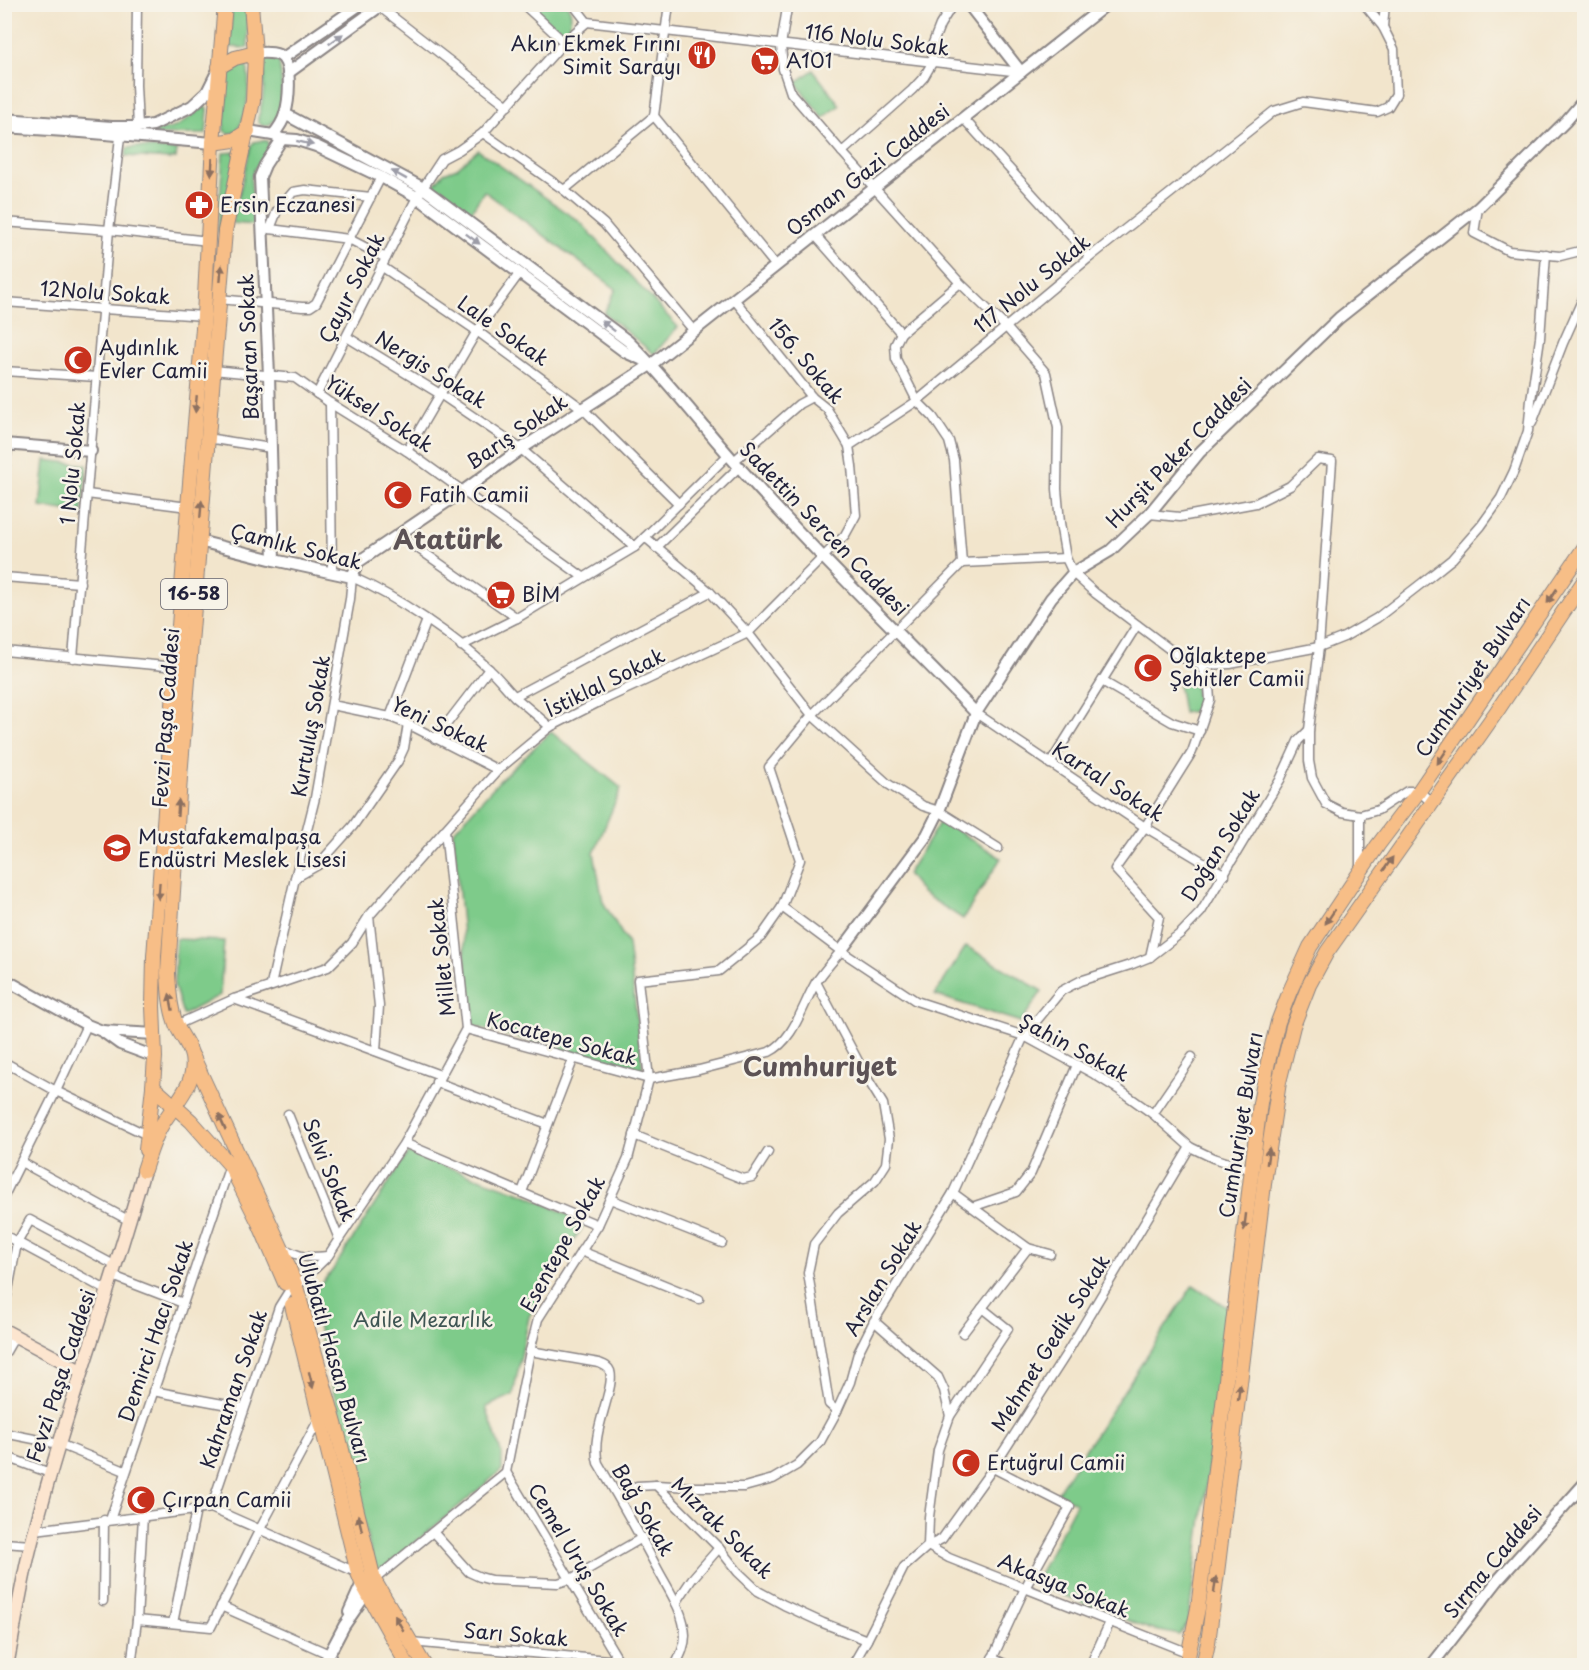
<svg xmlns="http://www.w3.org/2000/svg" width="1589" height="1670" viewBox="0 0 1589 1670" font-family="'Playpen Sans',sans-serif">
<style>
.green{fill:#7ecb8a;stroke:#507662;stroke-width:1.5}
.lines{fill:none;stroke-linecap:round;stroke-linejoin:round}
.minor-casing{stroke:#8a8484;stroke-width:11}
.tertiary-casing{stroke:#8a8484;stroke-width:14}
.secondary-casing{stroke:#8a8484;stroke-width:15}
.primary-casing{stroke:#8a8484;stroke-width:16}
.minor{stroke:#fff;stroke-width:8}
.tertiary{stroke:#fff;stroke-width:10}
.secondary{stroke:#fce5cf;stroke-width:12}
.primary{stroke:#f7be87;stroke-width:14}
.oneway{fill:#9c9ca7}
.oneway2{fill:#8c7061}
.labels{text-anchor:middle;stroke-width:5;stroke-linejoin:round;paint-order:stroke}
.shield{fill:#f7f3e8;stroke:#62616f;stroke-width:1.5}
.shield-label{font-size:18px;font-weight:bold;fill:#22223b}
.street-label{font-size:20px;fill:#22223b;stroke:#f7f3e8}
.poi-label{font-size:20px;fill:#22223b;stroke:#f7f3e8;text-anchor:start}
.park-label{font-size:20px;fill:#3e5553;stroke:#f7f3e8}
.district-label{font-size:26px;font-weight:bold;fill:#5c5255;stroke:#f7f3e8}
</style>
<rect width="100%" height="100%" fill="#f7f3e8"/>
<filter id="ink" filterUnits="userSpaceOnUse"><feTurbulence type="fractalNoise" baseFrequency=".0167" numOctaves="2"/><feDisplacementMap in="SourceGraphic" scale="12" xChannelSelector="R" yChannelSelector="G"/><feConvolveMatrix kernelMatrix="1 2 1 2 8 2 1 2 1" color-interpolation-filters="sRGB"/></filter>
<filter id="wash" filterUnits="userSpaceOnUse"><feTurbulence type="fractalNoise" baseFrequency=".008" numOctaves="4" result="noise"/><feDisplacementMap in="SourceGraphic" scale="24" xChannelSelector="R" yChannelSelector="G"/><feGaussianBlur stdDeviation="1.35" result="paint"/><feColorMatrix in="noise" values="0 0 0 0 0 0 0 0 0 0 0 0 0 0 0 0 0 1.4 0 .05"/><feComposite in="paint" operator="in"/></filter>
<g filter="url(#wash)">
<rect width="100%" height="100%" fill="#f2e5cc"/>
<g class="green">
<path d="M231,5H247L248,48L230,47Z"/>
<path d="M530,5H567C575,14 569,26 563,36Z"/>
<path d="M269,59H275L279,62C282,78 287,125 263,126L258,122V118C262,106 264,93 264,80C264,73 263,67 264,60Z"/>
<path d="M240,63L246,65C253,77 246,147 224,131V126L228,70L230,64Z"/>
<path d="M813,70L840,105L823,118L796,83Z"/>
<path d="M204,106L208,110L206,134L150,135V133C157,130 166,130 175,127C186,122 195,113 204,106Z"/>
<path d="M263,140L267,141L270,150L255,168L251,178L254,225L232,223L251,146L254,142Z"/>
<path d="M139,147L177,150L176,158L169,159L126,156L127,148Z"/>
<path d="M478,150L580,222L678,327L654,354L604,313L616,289L484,191L470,214L432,187L444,173L457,168Z"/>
<path d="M237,152L220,232H218L223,153Z"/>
<path d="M45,460L87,465L82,512L40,507Z"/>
<path d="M1194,681L1199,710L1183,713L1178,683Z"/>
<path d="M551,732L621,788L594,853L603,902L628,944L643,1071L472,1026L453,832L501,779Z"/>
<path d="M941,820L1001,858L963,919L922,893L907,874Z"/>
<path d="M176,939L224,941L220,995L183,1015L174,985Z"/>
<path d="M966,946L1042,991L1021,1022L935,995Z"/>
<path d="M408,1153L527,1195L585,1223L539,1297L529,1317L513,1395L486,1407L502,1455V1470L376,1575L311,1295L332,1271Z"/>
<path d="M1193,1285L1230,1309L1188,1622L1179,1635L1150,1629L1034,1584L1076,1503L1057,1493Z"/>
</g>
</g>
<g filter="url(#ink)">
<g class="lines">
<g class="minor-casing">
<g id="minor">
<path d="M137,4L136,85L138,127"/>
<path d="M523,4L564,42"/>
<path d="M573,4L587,22"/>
<path d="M789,4L787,8L781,45L783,69L791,93L842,152L960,283L1006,327L1046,373L1058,428L1057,489L1060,523L1066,558L1073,573L1095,593L1180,657L1201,665L1230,664L1319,647L1344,637L1377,618L1422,583L1452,559L1481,526L1501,498L1514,471L1528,431L1531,400L1540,338L1546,254"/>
<path d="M380,7L508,106"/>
<path d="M587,22L1021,72"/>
<path d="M1383,27L1385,4"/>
<path d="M654,116L776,266"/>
<path d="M963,118L1090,257"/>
<path d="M483,133L564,190L604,224L694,331"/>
<path d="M842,152L912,90L924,77L932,63L933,43L940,25L953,4"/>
<path d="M564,190L654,116L669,4"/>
<path d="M1478,208L1474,233L1509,251L1560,256L1584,250"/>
<path d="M4,222L109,230L209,241"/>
<path d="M262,228L349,239L386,258"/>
<path d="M270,229L277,211L293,192L305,190L371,197"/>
<path d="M815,235L901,333L895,345L896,359L917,401L933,417L949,441L954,460L962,563"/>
<path d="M381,266L477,331L583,409L679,504"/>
<path d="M219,299L302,307H310L316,303L381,177"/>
<path d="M734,299L812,397L827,409L849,446"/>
<path d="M4,302L204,316"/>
<path d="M901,333L960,283"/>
<path d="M347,337L440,394L521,449L635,547"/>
<path d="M213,370L295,378L330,403L407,451L583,577"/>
<path d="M4,371L97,377"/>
<path d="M317,394L417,197L442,159L459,150L483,133L564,42L587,22"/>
<path d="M330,403L332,573"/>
<path d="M1532,423L1563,343L1584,296"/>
<path d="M207,438L271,448"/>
<path d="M407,451L477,331L519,274"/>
<path d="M734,461L799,404L812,397"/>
<path d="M4,480L8,444"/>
<path d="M87,494L188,507"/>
<path d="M1149,514L1180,517L1256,503L1290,486L1318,459L1332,461L1319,647L1309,730V761L1312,778L1326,804L1342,812L1360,815L1378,810L1407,791H1419L1432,803"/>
<path d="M399,535L517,618"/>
<path d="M645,537L710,592L748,633L845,535L856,515L852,466L849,446L917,401L1090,257L1274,111L1303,102L1377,112L1388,107L1396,94L1394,49L1383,27L1364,4"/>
<path d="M656,548L739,467"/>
<path d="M4,577L80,583"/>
<path d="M461,646L517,618L635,547L728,455"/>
<path d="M4,651L176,667"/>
<path d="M73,658L109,230L121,129"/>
<path d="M1102,681L1172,722L1200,731"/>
<path d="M515,696L710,592"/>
<path d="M332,705L390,717L408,724L498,770"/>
<path d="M976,713L1145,827L1225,875"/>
<path d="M390,717L427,620"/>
<path d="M435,739L489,669"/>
<path d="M1050,764L1137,625"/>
<path d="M1360,815V869"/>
<path d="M295,878L318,865L353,826L398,761L404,748L408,724"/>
<path d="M782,907L841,951L916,1001L1024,1036L1094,1074L1118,1089L1153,1114L1190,1147L1213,1158L1251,1170"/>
<path d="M369,916L379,1006L376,1051"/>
<path d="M1150,957L1159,917L1115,869L1145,827L1192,752L1210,700L1209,686L1201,665"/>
<path d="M816,982L867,1078L883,1104L889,1139L886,1164L875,1181L838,1213L814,1244L808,1273L829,1404L837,1411"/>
<path d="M271,985L295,878L315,798L350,599L352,577C397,597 454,635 490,670C499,678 506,688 515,697C527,707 539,717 550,727"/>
<path d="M234,999L440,1075"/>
<path d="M176,1025L234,999L328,967L352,943L369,916L498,770L550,727L605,699L748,633L812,715L888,784L923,806L939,811L998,848"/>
<path d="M466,1029L649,1079L699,1070L769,1052C793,1041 802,1007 815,984C822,973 832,962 841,951"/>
<path d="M4,1062L56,1091L147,1135H151"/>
<path d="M436,1082L548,1124"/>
<path d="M288,1114L339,1239"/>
<path d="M1153,1114L1192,1057"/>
<path d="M634,1135L743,1179L752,1177L768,1152"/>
<path d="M404,1143L598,1225"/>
<path d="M21,1162L130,1221"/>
<path d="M522,1192L573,1060"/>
<path d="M953,1193L1028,1248L1050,1254"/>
<path d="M4,1196L56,1091L87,1025"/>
<path d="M610,1199L722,1243"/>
<path d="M972,1207L1016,1192L1031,1173L1077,1065"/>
<path d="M4,1235L108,1291"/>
<path d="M281,1247C302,1258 304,1258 327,1256"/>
<path d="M581,1251L699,1299"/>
<path d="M113,1276L183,1303"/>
<path d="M4,1311L17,1243L30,1220L116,1266"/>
<path d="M874,1321L938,1377L944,1390L950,1416L938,1450L929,1517L928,1546"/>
<path d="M963,1333L1028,1248"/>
<path d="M530,1351L599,1363C604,1365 608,1366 610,1371C612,1378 610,1387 608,1394C603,1416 592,1441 598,1463C619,1498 638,1532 657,1568C668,1589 684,1611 685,1635C685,1647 680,1656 675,1666"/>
<path d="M4,1355L15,1336"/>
<path d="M153,1391L244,1408"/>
<path d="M950,1416L1008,1329L982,1308"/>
<path d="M4,1433L59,1444L125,1471"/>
<path d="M4,1456L50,1473"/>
<path d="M506,1472L622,1666"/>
<path d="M656,1485L691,1487H744L773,1479L797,1465L820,1442L837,1411L850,1382L858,1353L874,1321L953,1193L1024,1036L1061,991L1080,981L1130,965L1150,957L1181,933L1201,912L1280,780L1298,741L1309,730"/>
<path d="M619,1498L637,1486L656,1485L719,1548L738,1572L758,1591L784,1605L823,1623L867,1640"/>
<path d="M211,1508L279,1307L289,1291L296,1287L328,1256L339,1239L404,1143L466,1029L445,830"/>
<path d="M110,1520L230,1165"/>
<path d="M35,1530L211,1508L358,1573"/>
<path d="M433,1532L469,1572L480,1577L491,1580L558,1583L571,1579L642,1538"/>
<path d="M4,1543L31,1545"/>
<path d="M928,1546L949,1558L1189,1653"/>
<path d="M374,1580L506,1472L530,1351L538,1319L598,1225L628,1159L649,1079L638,980L719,971L761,937L782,907L800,860L769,767L812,715L962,563L1066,558"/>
<path d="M103,1601L104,1520"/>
<path d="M676,1603L692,1579L719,1548"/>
<path d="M221,1606L329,1654"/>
<path d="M137,1620L211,1627L260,1529L320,1417"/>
<path d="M173,1623L196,1510"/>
<path d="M411,1642L619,1661"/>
<path d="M992,1658L1009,1666"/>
<path d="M131,1666L137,1620L143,1516"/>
<path d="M852,1666L867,1640L904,1567L928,1546L942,1539L993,1468L1065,1356L1190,1147"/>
<path d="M989,1666L1025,1588L1070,1507L993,1468"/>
<path d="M1090,1666L1110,1622"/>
</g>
</g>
<g class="tertiary-casing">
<g id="tertiary">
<path d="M968,4L1021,72"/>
<path d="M255,53C263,53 277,51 283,58C292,69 289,101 285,114C283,122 278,129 273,135"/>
<path d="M283,58L361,4"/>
<path d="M288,73L383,4"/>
<path d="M285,114L423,188L628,341C668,380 702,426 739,467C815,552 897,632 976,713"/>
<path d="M4,119L112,127H138L153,125L192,106L207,92L218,70"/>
<path d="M4,127L81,132L213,143"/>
<path d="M248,131L273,135L282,139L297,140L316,146L381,177L417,197L625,352L643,360"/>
<path d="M4,444L91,451"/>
<path d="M199,541L274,560L352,577L358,562L463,491L521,449L652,364L1107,4"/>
<path d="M274,560L269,375L260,177L265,165L282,139"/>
<path d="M841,951L927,835L939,811L976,713L1051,598L1073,573L1110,551L1149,514L1199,453L1339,318L1478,208L1566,121L1584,100"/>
<path d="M4,979L87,1025L102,1031L120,1044L155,1057"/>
<path d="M102,1031L155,1034"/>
<path d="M349,1612L362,1583L368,1581"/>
<path d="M323,1666L344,1626L370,1588"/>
<path d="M1431,1666L1499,1579L1584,1484"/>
</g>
</g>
<g class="secondary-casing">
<g id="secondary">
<path d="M4,1330L81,1371"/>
<path d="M7,1666C15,1625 21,1584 31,1545C63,1418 109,1296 144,1170"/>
</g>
</g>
<g class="primary-casing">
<g id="primary">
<path d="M219,67L235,58L255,53"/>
<path d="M213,143L234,140L248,131"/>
<path d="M193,1057L281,1247L296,1287L338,1434L374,1580L425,1666"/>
<path d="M153,1087L191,1121L230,1165L259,1223L285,1283"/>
<path d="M146,1150L153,1087L155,1057L153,1006L154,956L188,507L204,316L213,143L225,4"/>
<path d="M144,1170C149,1155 154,1137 163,1123C175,1103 197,1083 192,1057C190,1045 180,1035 176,1024C170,1008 169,990 168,973L180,777L225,231L253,101L255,53L251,4"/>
<path d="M292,1305L358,1573L362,1583L408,1666"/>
<path d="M1186,1666L1198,1608L1260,1103L1268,1062L1278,1022L1290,991L1310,947L1378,845L1419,791L1584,548"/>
<path d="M1203,1666L1208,1643L1218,1565L1265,1176L1279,1082L1293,1026L1309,985L1327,952L1497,711L1584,581"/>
</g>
</g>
<use href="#minor" class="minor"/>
<use href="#tertiary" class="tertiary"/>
<use href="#secondary" class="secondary"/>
<use href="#primary" class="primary"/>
</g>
<defs><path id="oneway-solid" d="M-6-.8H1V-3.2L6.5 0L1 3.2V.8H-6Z" transform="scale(1.5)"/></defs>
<g class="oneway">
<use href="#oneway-solid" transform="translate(336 39) rotate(-36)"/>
<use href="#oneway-solid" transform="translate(305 143) rotate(14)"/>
<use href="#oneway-solid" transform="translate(399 175) rotate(-151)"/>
<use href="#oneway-solid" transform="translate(473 239) rotate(37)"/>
<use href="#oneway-solid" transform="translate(608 326) rotate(-143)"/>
</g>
<g class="oneway2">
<use href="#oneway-solid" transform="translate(212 167) rotate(93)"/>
<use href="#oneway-solid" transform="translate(221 273) rotate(-86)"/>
<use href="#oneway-solid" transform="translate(196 404) rotate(95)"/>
<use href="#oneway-solid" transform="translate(201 509) rotate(-85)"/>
<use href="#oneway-solid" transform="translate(1552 596) rotate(124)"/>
<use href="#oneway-solid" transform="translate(1442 757) rotate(124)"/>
<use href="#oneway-solid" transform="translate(178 808) rotate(-86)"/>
<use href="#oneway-solid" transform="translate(1388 864) rotate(-55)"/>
<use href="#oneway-solid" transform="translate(159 891) rotate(94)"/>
<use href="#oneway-solid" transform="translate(1330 917) rotate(124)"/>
<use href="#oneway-solid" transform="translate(171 1002) rotate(-101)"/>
<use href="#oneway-solid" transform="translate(222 1122) rotate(-114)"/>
<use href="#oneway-solid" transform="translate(1268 1156) rotate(-82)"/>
<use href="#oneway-solid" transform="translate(1245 1222) rotate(97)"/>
<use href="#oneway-solid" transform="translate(311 1380) rotate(76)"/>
<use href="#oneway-solid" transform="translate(1239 1392) rotate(-83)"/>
<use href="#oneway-solid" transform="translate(360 1523) rotate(-104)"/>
<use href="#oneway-solid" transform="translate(1215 1585) rotate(-83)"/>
<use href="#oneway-solid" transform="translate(399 1623) rotate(-120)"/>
</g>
</g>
<defs>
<g id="restaurant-disc" transform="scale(1.5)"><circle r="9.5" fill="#c8321e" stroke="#f7f3e8"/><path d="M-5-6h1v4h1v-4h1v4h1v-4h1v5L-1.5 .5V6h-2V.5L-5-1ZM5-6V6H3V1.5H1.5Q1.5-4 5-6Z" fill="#fff"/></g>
<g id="supermarket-disc" transform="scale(1.5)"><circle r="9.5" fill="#c8321e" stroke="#f7f3e8"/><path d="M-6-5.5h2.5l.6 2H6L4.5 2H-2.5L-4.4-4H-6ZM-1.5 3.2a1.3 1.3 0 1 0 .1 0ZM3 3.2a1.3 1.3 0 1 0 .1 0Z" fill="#fff"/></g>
<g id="pharmacy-disc" transform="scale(1.5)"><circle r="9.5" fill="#c8321e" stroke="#f7f3e8"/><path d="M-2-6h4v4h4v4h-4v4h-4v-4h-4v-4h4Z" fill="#fff"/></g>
<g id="mosque-disc" transform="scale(1.5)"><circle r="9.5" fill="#c8321e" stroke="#f7f3e8"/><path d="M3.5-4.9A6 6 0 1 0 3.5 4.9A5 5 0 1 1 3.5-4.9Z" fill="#fff"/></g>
<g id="school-disc" transform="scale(1.5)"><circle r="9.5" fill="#c8321e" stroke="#f7f3e8"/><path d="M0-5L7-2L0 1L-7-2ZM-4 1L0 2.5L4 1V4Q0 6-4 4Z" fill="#fff"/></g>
</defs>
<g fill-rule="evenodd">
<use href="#restaurant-disc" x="702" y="55"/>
<use href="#supermarket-disc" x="765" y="61"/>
<use href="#pharmacy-disc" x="199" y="205"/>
<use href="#mosque-disc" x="78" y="360"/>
<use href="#mosque-disc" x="398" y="495"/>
<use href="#supermarket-disc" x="501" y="595"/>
<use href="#mosque-disc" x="1148" y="668"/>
<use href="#school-disc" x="117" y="848"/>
<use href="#mosque-disc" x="966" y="1463"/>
<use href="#mosque-disc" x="141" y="1500"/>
</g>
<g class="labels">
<rect class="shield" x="161" y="579" width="66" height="30" rx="4.5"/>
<g class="shield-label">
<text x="194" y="600">16-58</text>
</g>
<g class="street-label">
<text transform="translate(877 40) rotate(7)" y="7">116 Nolu Sokak</text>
<text transform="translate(868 170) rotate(-38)" y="7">Osman Gazi Caddesi</text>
<text transform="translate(1032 284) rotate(-39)" y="7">117 Nolu Sokak</text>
<text transform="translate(352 288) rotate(-63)" y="7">Çayır Sokak</text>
<text transform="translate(105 293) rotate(4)" y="7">12Nolu Sokak</text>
<text transform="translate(503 331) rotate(35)" y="7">Lale Sokak</text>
<text transform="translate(249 347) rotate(-92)" y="7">Başaran Sokak</text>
<text transform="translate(806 361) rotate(50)" y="7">156. Sokak</text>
<text transform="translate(431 370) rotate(32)" y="7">Nergis Sokak</text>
<text transform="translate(379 414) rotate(33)" y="7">Yüksel Sokak</text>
<text transform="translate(517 432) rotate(-34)" y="7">Barış Sokak</text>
<text transform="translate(1179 453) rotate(-46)" y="7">Hurşit Peker Caddesi</text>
<text transform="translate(73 463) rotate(-85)" y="7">1 Nolu Sokak</text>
<text transform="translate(824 529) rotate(46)" y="7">Sadettin Sercen Caddesi</text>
<text transform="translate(296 547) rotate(14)" y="7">Çamlık Sokak</text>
<text transform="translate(1473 677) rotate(-56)" y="7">Cumhuriyet Bulvarı</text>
<text transform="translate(605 683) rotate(-26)" y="7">İstiklal Sokak</text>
<text transform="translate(166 718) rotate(-86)" y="7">Fevzi Paşa Caddesi</text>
<text transform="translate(440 725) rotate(25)" y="7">Yeni Sokak</text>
<text transform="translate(311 726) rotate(-80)" y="7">Kurtuluş Sokak</text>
<text transform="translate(1108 782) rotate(33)" y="7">Kartal Sokak</text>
<text transform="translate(1221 845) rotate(-58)" y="7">Doğan Sokak</text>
<text transform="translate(442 957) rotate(-96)" y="7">Millet Sokak</text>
<text transform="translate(562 1039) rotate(15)" y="7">Kocatepe Sokak</text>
<text transform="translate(1074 1048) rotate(28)" y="7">Şahin Sokak</text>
<text transform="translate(1241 1125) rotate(-81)" y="7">Cumhuriyet Bulvarı</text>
<text transform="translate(329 1170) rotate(68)" y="7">Selvi Sokak</text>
<text transform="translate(563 1244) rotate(-61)" y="7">Esentepe Sokak</text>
<text transform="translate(883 1278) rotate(-59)" y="7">Arslan Sokak</text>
<text transform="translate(156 1331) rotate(-71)" y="7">Demirci Hacı Sokak</text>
<text transform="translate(1051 1343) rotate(-58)" y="7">Mehmet Gedik Sokak</text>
<text transform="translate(334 1358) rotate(74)" y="7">Ulubatlı Hasan Bulvarı</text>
<text transform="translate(61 1376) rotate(-72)" y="7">Fevzi Paşa Caddesi</text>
<text transform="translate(234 1389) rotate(-71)" y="7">Kahraman Sokak</text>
<text transform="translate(643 1510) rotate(60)" y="7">Bağ Sokak</text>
<text transform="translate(722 1528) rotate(45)" y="7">Mızrak Sokak</text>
<text transform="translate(578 1560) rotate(59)" y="7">Cemel Uruş Sokak</text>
<text transform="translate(1493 1562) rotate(-50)" y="7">Sırma Caddesi</text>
<text transform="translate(1064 1586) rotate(22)" y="7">Akasya Sokak</text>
<text transform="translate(516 1635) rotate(5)" y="7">Sarı Sokak</text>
</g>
<g class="poi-label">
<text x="681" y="51" text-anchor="end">Akın Ekmek Fırını<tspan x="681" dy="23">Simit Sarayı</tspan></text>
<text x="786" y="68">A101</text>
<text x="220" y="212">Ersin Eczanesi</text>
<text x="99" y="355">Aydınlık<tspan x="99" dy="23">Evler Camii</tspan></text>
<text x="419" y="502">Fatih Camii</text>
<text x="522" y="602">BİM</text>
<text x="1169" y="663">Oğlaktepe<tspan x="1169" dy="23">Şehitler Camii</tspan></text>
<text x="138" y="844">Mustafakemalpaşa<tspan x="138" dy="23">Endüstri Meslek Lisesi</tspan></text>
<text x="987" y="1470">Ertuğrul Camii</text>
<text x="162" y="1507">Çırpan Camii</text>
</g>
<g class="park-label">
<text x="423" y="1327">Adile Mezarlık</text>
</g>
<g class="district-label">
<text x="448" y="549">Atatürk</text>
<text x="820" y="1076">Cumhuriyet</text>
</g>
</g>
<rect width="1589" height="1670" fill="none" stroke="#f7f3e8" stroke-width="24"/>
</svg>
